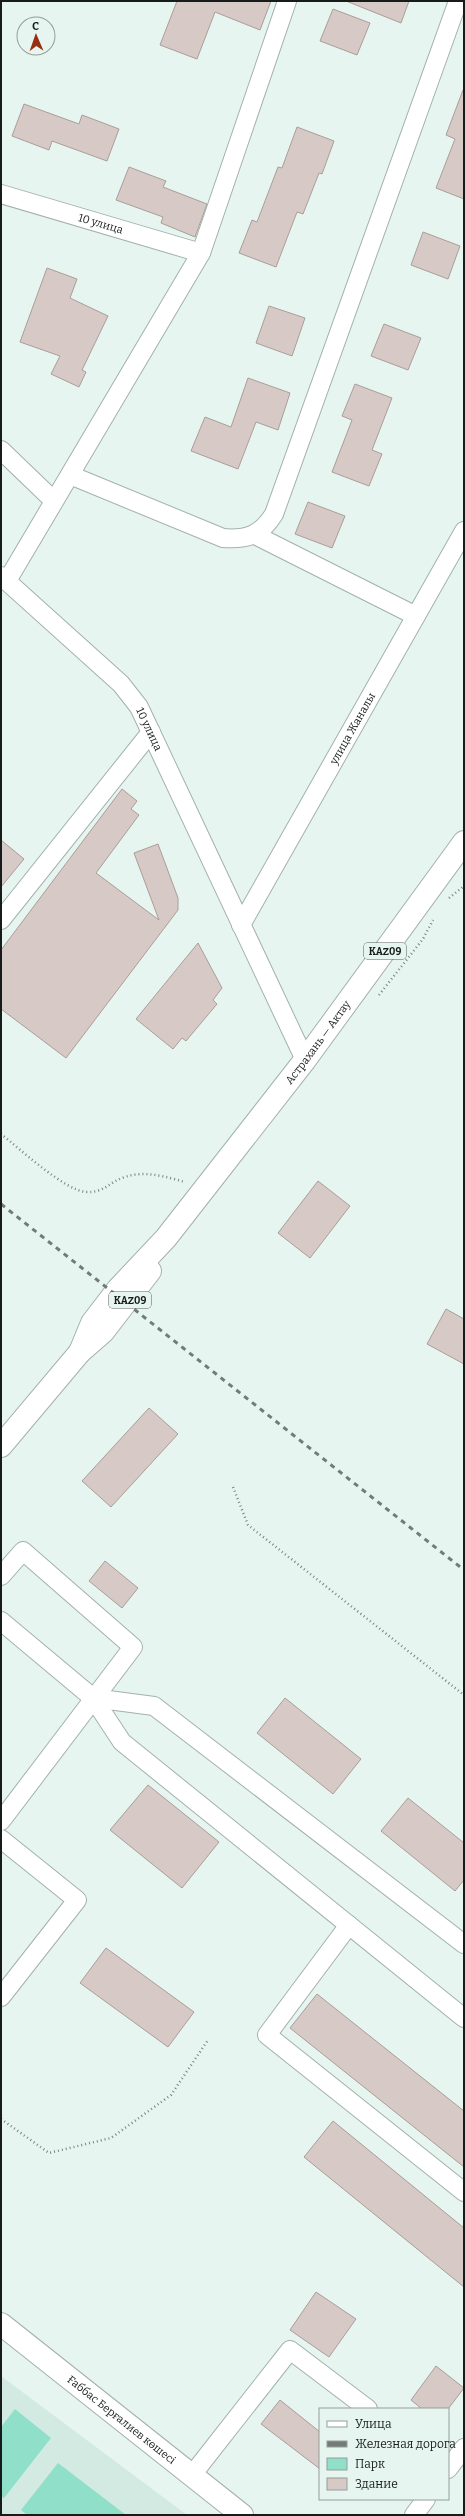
<svg xmlns="http://www.w3.org/2000/svg" width="465" height="2516" viewBox="0 0 465 2516" font-family="Bitter,serif">
<style>
.built{fill:#d3eae2}
.green{fill:#90dfc8}
.building{fill:#d7c9c6;stroke:#aa9d9a}
.lines{fill:none;stroke-linecap:round;stroke-linejoin:round}
.minor-casing{stroke:#a3b1ac;stroke-width:20}
.major-casing{stroke:#a3b1ac;stroke-width:24}
.highway-casing{stroke:#a3b1ac;stroke-width:24}
.path{stroke:#7b8480;stroke-width:2.5;stroke-dasharray:1 3;stroke-linecap:butt}
.minor{stroke:#fff;stroke-width:18}
.major{stroke:#fff;stroke-width:22}
.highway{stroke:#fff;stroke-width:22}
.rail{stroke:#727b78;stroke-width:3;stroke-dasharray:5 5;stroke-linecap:butt}
.labels{text-anchor:middle;stroke-width:3;stroke-linejoin:round;paint-order:stroke}
.shield{fill:#e7f5f0;stroke:#555d5a;stroke-width:1}
.shield-label{font-size:10px;font-weight:bold;fill:#171c1a}
.street-label{font-size:11px;fill:#171c1a;stroke:#e7f5f0}
</style>
<rect width="100%" height="100%" fill="#e7f5f0"/>
<path class="built" d="M1,2376L187,2515H1Z"/>
<g class="green">
<path d="M15,2409L51,2438L4,2498L1,2496V2427Z"/>
<path d="M58,2463L126,2515H27L21,2510Z"/>
</g>
<g class="building">
<path d="M177,1H271L260,30L215,12L197,59L160,45Z"/>
<path d="M346,1H409L401,23Z"/>
<path d="M333,9L370,23L357,55L320,41Z"/>
<path d="M463,90H464V199L436,188L455,139L446,135Z"/>
<path d="M24,104L79,124L82,115L119,129L107,161L52,141L49,150L12,136Z"/>
<path d="M297,127L334,141L322,174L319,173L303,214L297,212L276,267L239,253L252,220L257,222L278,167L282,168Z"/>
<path d="M129,167L166,181L163,187L207,204L195,237L161,223L163,217L116,200Z"/>
<path d="M423,232L460,246L448,279L411,265Z"/>
<path d="M47,268L77,279L70,298L108,316L82,370L86,372L79,387L51,374L60,356L20,342Z"/>
<path d="M269,306L305,318L292,356L256,343Z"/>
<path d="M384,324L421,338L408,370L371,356Z"/>
<path d="M248,378L290,393L278,430L256,422L238,469L191,451L205,417L231,427Z"/>
<path d="M355,384L392,398L372,450L382,454L369,486L332,472L352,420L342,416Z"/>
<path d="M308,502L345,516L332,548L295,534Z"/>
<path d="M122,789L137,801L131,809L139,815L96,873L159,920L134,853L158,844L178,898V910L66,1058L1,1009V950Z"/>
<path d="M1,840L24,859L1,887Z"/>
<path d="M198,943L222,988L213,1000L217,1004L186,1041L182,1038L173,1049L136,1019Z"/>
<path d="M318,1181L350,1206L310,1258L278,1233Z"/>
<path d="M446,1309L464,1319V1364L427,1344Z"/>
<path d="M149,1408L178,1434L111,1507L82,1481Z"/>
<path d="M105,1561L138,1588L122,1608L89,1581Z"/>
<path d="M285,1698L361,1759L333,1794L257,1733Z"/>
<path d="M148,1785L219,1842L182,1888L110,1830Z"/>
<path d="M408,1798L464,1843V1880L455,1891L381,1831Z"/>
<path d="M106,1948L194,2012L168,2047L80,1983Z"/>
<path d="M317,1994L464,2111V2167L290,2028Z"/>
<path d="M333,2121L464,2228V2287L304,2157Z"/>
<path d="M316,2292L356,2319L329,2357L290,2330Z"/>
<path d="M436,2366L464,2388L448,2409H422L411,2400Z"/>
<path d="M280,2400L320,2432V2469L261,2424Z"/>
</g>
<g class="lines">
<g class="minor-casing">
<g id="minor">
<path id="s1" d="M1,194L201,253"/>
<path d="M1,450L53,500"/>
<path d="M70,475L223,538C247,540 261,535 274,514L458,1"/>
<path d="M255,535L416,616"/>
<path id="s2" d="M1,576L121,684L139,707L305,1060"/>
<path d="M7,581L201,253L287,1"/>
<path d="M1,920L151,732"/>
<path id="s3" d="M241,925L464,531"/>
<path d="M1,1576L23,1551L133,1647L1,1821"/>
<path d="M1,1621L93,1698L122,1742L464,2018"/>
<path d="M93,1698L154,1706L464,1944"/>
<path d="M1,1839L77,1900L1,1997"/>
<path d="M349,1925L267,2035L464,2192"/>
<path d="M448,2469L464,2448"/>
<path d="M192,2475L290,2350L368,2409"/>
<path d="M414,2515L426,2499"/>
</g>
</g>
<g class="major-casing">
<g id="major">
<path id="s4" d="M1,2324L242,2515"/>
</g>
</g>
<g class="highway-casing">
<g id="highway">
<path id="s5" d="M80,1352L92,1323L118,1289L166,1238L305,1060L464,842"/>
<path d="M1,1446L80,1352L103,1332L150,1271"/>
</g>
</g>
<g class="path">
<path d="M449,898L464,886"/>
<path d="M379,995L423,939L433,920"/>
<path d="M1,1134C20,1149 64,1190 86,1192C105,1193 110,1181 125,1177C144,1170 167,1177 185,1182"/>
<path d="M233,1487L248,1525L464,1695"/>
<path d="M1,2119L49,2153L111,2138L171,2095L208,2040"/>
</g>
<use href="#minor" class="minor"/>
<use href="#major" class="major"/>
<use href="#highway" class="highway"/>
<path class="rail" d="M1,1204L464,1570"/>
</g>
<g class="labels">
<g class="shield">
<rect x="364" y="943" width="42" height="16" rx="3"/>
<rect x="109" y="1292" width="42" height="16" rx="3"/>
</g>
<g class="shield-label">
<text x="385" y="955">KAZ09</text>
<text x="130" y="1304">KAZ09</text>
</g>
<g class="street-label">
<text dy="4" stroke="none"><textPath href="#s1" startOffset="104">10 улица</textPath></text>
<text dy="4" stroke="none"><textPath href="#s3" startOffset="226">улица Жаналы</textPath></text>
<text dy="4" stroke="none"><textPath href="#s2" startOffset="215">10 улица</textPath></text>
<text dy="4" stroke="none"><textPath href="#s5" startOffset="392">Астрахань — Актау</textPath></text>
<text dy="4" stroke="none"><textPath href="#s4" startOffset="154">Ғаббас Берғалиев көшесі</textPath></text>
</g>
</g>
<rect width="465" height="2516" fill="none" stroke="#171c1a" stroke-width="4"/>
<rect x="319" y="2408" width="130" height="92" fill="#e7f5f0" stroke="#949e9a"/>
<rect x="327" y="2421" width="20" height="6" fill="#ffffff" stroke="#949e9a"/>
<text x="355" y="2428" font-size="12" fill="#171c1a">Улица</text>
<rect x="327" y="2441" width="20" height="6" fill="#727b78" stroke="#949e9a"/>
<text x="355" y="2448" font-size="12" fill="#171c1a">Железная дорога</text>
<rect x="327" y="2458" width="20" height="12" fill="#90dfc8" stroke="#949e9a"/>
<text x="355" y="2468" font-size="12" fill="#171c1a">Парк</text>
<rect x="327" y="2478" width="20" height="12" fill="#d7c9c6" stroke="#949e9a"/>
<text x="355" y="2488" font-size="12" fill="#171c1a">Здание</text>
<g transform="translate(36 36) rotate(358)"><circle r="19" fill="#e7f5f0" stroke="#949e9a"/>
<path d="M0-3L7 15L0 10L-7 15Z" fill="#972f11"/>
<text y="-6" font-size="11" font-weight="bold" text-anchor="middle" fill="#171c1a">С</text>
</g>
</svg>
